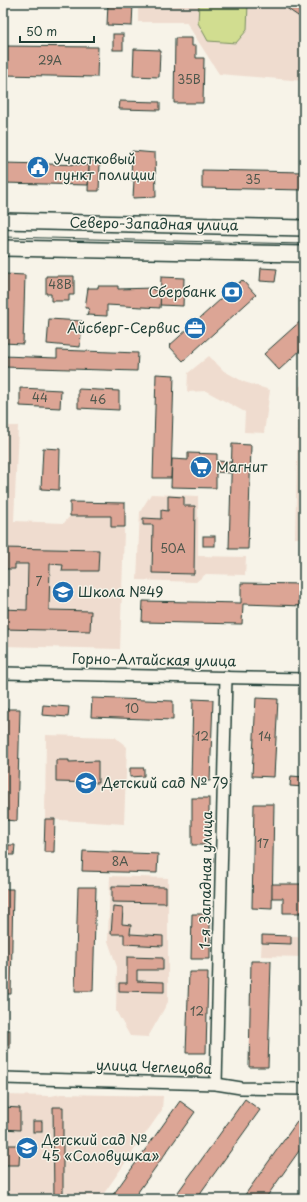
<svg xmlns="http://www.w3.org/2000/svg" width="307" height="1202" viewBox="0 0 307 1202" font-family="'Playpen Sans',sans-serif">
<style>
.built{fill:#efdccf}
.green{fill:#d1dd90;stroke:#788d62}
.building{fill:#dca595;stroke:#1f3d34}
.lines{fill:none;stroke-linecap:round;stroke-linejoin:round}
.street-casing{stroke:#1f3d34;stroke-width:14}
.secondary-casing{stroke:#1f3d34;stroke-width:18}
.street{stroke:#f7f3e8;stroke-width:11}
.secondary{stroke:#f7f3e8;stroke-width:15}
.tram{stroke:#1f3d34;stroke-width:1}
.labels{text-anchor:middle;stroke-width:3;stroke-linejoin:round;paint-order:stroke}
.number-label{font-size:12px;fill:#4e574c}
.poi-label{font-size:14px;fill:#1f3d34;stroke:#f7f3e8;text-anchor:start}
.street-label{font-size:14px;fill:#1f3d34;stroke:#f7f3e8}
</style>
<rect width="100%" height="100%" fill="#f7f3e8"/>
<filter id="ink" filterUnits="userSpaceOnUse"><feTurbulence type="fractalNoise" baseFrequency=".025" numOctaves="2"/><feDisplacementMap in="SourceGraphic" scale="8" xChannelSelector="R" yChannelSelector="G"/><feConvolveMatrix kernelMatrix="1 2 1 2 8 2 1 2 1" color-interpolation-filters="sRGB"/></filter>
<g filter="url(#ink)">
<g class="built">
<path d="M138,3H304V81L219,74L186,22H138Z"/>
<path d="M209,356L224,371L244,382L270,390L264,433L244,432L245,412L206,391L187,392L188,373Z"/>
<path d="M304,383V538H295L299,387Z"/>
<path d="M3,426H18L14,521L64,523L70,516V502L125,503L120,649L3,646Z"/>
<path d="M151,494L198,496V556L246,557L245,575L206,574L196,582L137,580L140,512Z"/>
<path d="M299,683H304V747L300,741Z"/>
<path d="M46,735L115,737L127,747L124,824L45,819Z"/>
<path d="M110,876L168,878V1002L148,1037L130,1036L116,1011L117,967L108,941Z"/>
<path d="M304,931V957L261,956L262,935L304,937Z"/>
<path d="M61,1094L163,1096L162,1110L100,1199H3V1095L51,1096Z"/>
</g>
<path class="green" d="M199,3H248L247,30L236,43L208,41L198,23Z"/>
<g class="building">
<path d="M108,3H133L132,26L107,25Z"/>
<path d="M279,3H304V20Z"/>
<rect x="113" y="34" width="10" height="16"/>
<path d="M175,38H192V46H196V58H204L203,103H174Z"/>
<path d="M3,46L98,47L97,77L3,75Z"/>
<path d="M134,49L160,50L159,77L133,76Z"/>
<path d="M120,101L160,102V110L119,109Z"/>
<path d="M132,151L155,153L156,197L133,198L134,180H131Z"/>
<path d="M89,161H100L99,191H88Z"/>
<path d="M3,163L89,165L88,185L3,183Z"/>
<path d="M202,170L304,172V190L202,188Z"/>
<path d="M261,268L277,269L275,282L260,281Z"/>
<path d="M5,274L25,275L23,344L3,343Z"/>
<path d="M46,276H74V295H69V301H51V294H46Z"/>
<path d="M161,277L184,278L183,306L160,305Z"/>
<path d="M242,280L256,295L183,361L169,346Z"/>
<path d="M98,286H118V289L153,288V290H161L160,308L107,305V316L87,315L89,308H85L88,288H98Z"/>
<path d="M304,318V347L279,370L264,354Z"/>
<path d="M49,319L82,321L80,347L47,344Z"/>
<path d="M57,350L138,353L137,371L3,367V356L57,358Z"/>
<path d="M156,374L174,375L171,478H153Z"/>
<path d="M20,388L61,390L60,408L20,406Z"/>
<path d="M78,389L119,391V410L78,408Z"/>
<path d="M232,444L251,445L248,549H229Z"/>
<path d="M43,448L60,449L59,490L41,489Z"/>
<path d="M188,453L217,454V461L231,462V473L216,472V488L171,487L172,459L188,460Z"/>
<path d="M168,496L184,497V506H195L194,574L152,573L153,525H143V518L161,519V510L168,511Z"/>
<path d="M70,502L125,503V527H111V516H70Z"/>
<rect x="203" y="536" width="12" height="10"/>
<path d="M3,548L99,550L98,571H62L63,565L50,564L49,610L91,611L90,631L3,629V609L27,610L28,564H15V569H3Z"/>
<path d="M241,583L304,584V606L243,604L242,624L142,622L143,601L241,603Z"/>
<path d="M92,698L173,701V720L91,717Z"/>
<path d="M256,698L278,699L274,777L252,776Z"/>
<path d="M193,699L213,700L210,781L191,780Z"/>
<path d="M43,705L69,707L68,717L42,715Z"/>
<path d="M3,709H20L17,821L3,820Z"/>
<path d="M56,760H69V762L98,761V783L56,782Z"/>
<path d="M130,768H144V776L130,777Z"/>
<path d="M291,776L304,777V787L290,786Z"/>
<rect x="192" y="798" width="17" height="47"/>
<path d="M254,804H274L272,909L252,908Z"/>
<path d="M45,819H55L54,852H44Z"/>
<path d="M8,845H15L14,855H8Z"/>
<path d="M83,851L158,854L157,873L82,871Z"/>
<path d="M272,884H304V913H283V898H272Z"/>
<path d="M112,886L166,887V903L112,902Z"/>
<path d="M78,887H96L93,991H75Z"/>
<path d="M3,889H13L11,994H3Z"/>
<path d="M113,907L123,908L122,924L131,925L130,934L163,936V946L124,944V934H111Z"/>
<path d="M192,914H210V959H191Z"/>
<path d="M262,935L291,936V944L262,943Z"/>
<path d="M127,957L163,958V970H137V981L164,982V992L119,991V983H127Z"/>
<path d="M251,961H271L268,1067H249Z"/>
<path d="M189,972H208L206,1053H186Z"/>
<rect x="3" y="1030" width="7" height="18"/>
<path d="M245,1099L260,1110L196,1199H173Z"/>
<path d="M180,1101L195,1112L133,1199H110Z"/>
<path d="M3,1107L20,1108V1130L3,1129Z"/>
<path d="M53,1107H63V1199H54Z"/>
<path d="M304,1112V1144L265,1199H242Z"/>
<rect x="33" y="1121" width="9" height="11"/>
<path d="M3,1145H20L19,1165H3Z"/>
</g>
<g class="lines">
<g class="street-casing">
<g id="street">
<path d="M3,673L304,679"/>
<path d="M3,1078L216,1084L241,1088L304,1089"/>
<path d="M216,1084L226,677"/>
</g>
</g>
<g class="secondary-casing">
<g id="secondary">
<path d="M3,221L304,228"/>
<path d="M3,248L304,254"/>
</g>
</g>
<use href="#street" class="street"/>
<use href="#secondary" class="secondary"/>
<path class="tram" d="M3,237L304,244"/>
</g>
</g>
<defs>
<g id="civic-disc" transform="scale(1.15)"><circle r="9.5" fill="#1f6fb2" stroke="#f7f3e8"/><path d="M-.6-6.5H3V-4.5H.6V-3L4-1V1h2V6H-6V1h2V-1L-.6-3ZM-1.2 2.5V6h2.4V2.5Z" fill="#fff"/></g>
<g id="bank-disc" transform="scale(1.15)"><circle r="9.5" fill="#1f6fb2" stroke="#f7f3e8"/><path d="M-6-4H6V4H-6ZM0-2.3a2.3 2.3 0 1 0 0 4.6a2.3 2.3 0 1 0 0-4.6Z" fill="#fff"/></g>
<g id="office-disc" transform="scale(1.15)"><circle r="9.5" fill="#1f6fb2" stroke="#f7f3e8"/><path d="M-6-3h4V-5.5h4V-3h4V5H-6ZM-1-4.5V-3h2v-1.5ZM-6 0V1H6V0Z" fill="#fff"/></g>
<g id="supermarket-disc" transform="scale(1.15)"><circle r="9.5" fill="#1f6fb2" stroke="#f7f3e8"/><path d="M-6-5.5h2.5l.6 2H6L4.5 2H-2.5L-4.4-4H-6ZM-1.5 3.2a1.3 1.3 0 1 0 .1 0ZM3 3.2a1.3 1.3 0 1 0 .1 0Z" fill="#fff"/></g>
<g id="school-disc" transform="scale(1.15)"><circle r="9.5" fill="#1f6fb2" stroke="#f7f3e8"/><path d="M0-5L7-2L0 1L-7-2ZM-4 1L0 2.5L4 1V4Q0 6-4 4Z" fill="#fff"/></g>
</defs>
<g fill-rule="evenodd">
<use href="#civic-disc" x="38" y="167"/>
<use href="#bank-disc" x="232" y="292"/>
<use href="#office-disc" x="195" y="328"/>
<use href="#supermarket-disc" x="201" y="467"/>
<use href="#school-disc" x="63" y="592"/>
<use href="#school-disc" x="86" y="783"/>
<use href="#school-disc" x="27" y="1148"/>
</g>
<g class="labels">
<g class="number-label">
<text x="50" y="65">29А</text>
<text x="189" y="84">35В</text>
<text x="253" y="184">35</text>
<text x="60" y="289">48В</text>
<text x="40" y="402">44</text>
<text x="98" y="404">46</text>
<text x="173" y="553">50А</text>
<text x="39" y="586">7</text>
<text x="132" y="713">10</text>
<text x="202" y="741">12</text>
<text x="265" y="741">14</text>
<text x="263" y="848">17</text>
<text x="120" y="866">8А</text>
<text x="197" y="1016">12</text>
</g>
<g class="poi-label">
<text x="54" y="164">Участковый<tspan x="54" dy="16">пункт полиции</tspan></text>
<text x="216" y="297" text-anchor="end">Сбербанк</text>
<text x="180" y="333" text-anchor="end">Айсберг-Сервис</text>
<text x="216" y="472">Магнит</text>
<text x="78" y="597">Школа №49</text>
<text x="102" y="788">Детский сад № 79</text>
<text x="42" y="1145">Детский сад №<tspan x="42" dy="16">45 «Соловушка»</tspan></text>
</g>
<g class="street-label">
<text transform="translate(154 224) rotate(1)" y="5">Северо-Западная улица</text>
<text transform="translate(154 660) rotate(1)" y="5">Горно-Алтайская улица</text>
<text transform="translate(206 880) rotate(-89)" y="5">1-я Западная улица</text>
<text transform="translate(154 1067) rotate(2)" y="5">улица Чеглецова</text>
</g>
</g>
<rect width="307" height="1202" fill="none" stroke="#f7f3e8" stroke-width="16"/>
<rect x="8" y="8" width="291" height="1186" fill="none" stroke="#1f3d34" stroke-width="1.5" filter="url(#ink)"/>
<path d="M20 36v6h74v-6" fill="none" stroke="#1f3d34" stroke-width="2"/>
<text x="26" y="36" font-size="12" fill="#1f3d34" stroke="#f7f3e8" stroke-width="3" paint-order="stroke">50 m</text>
</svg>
